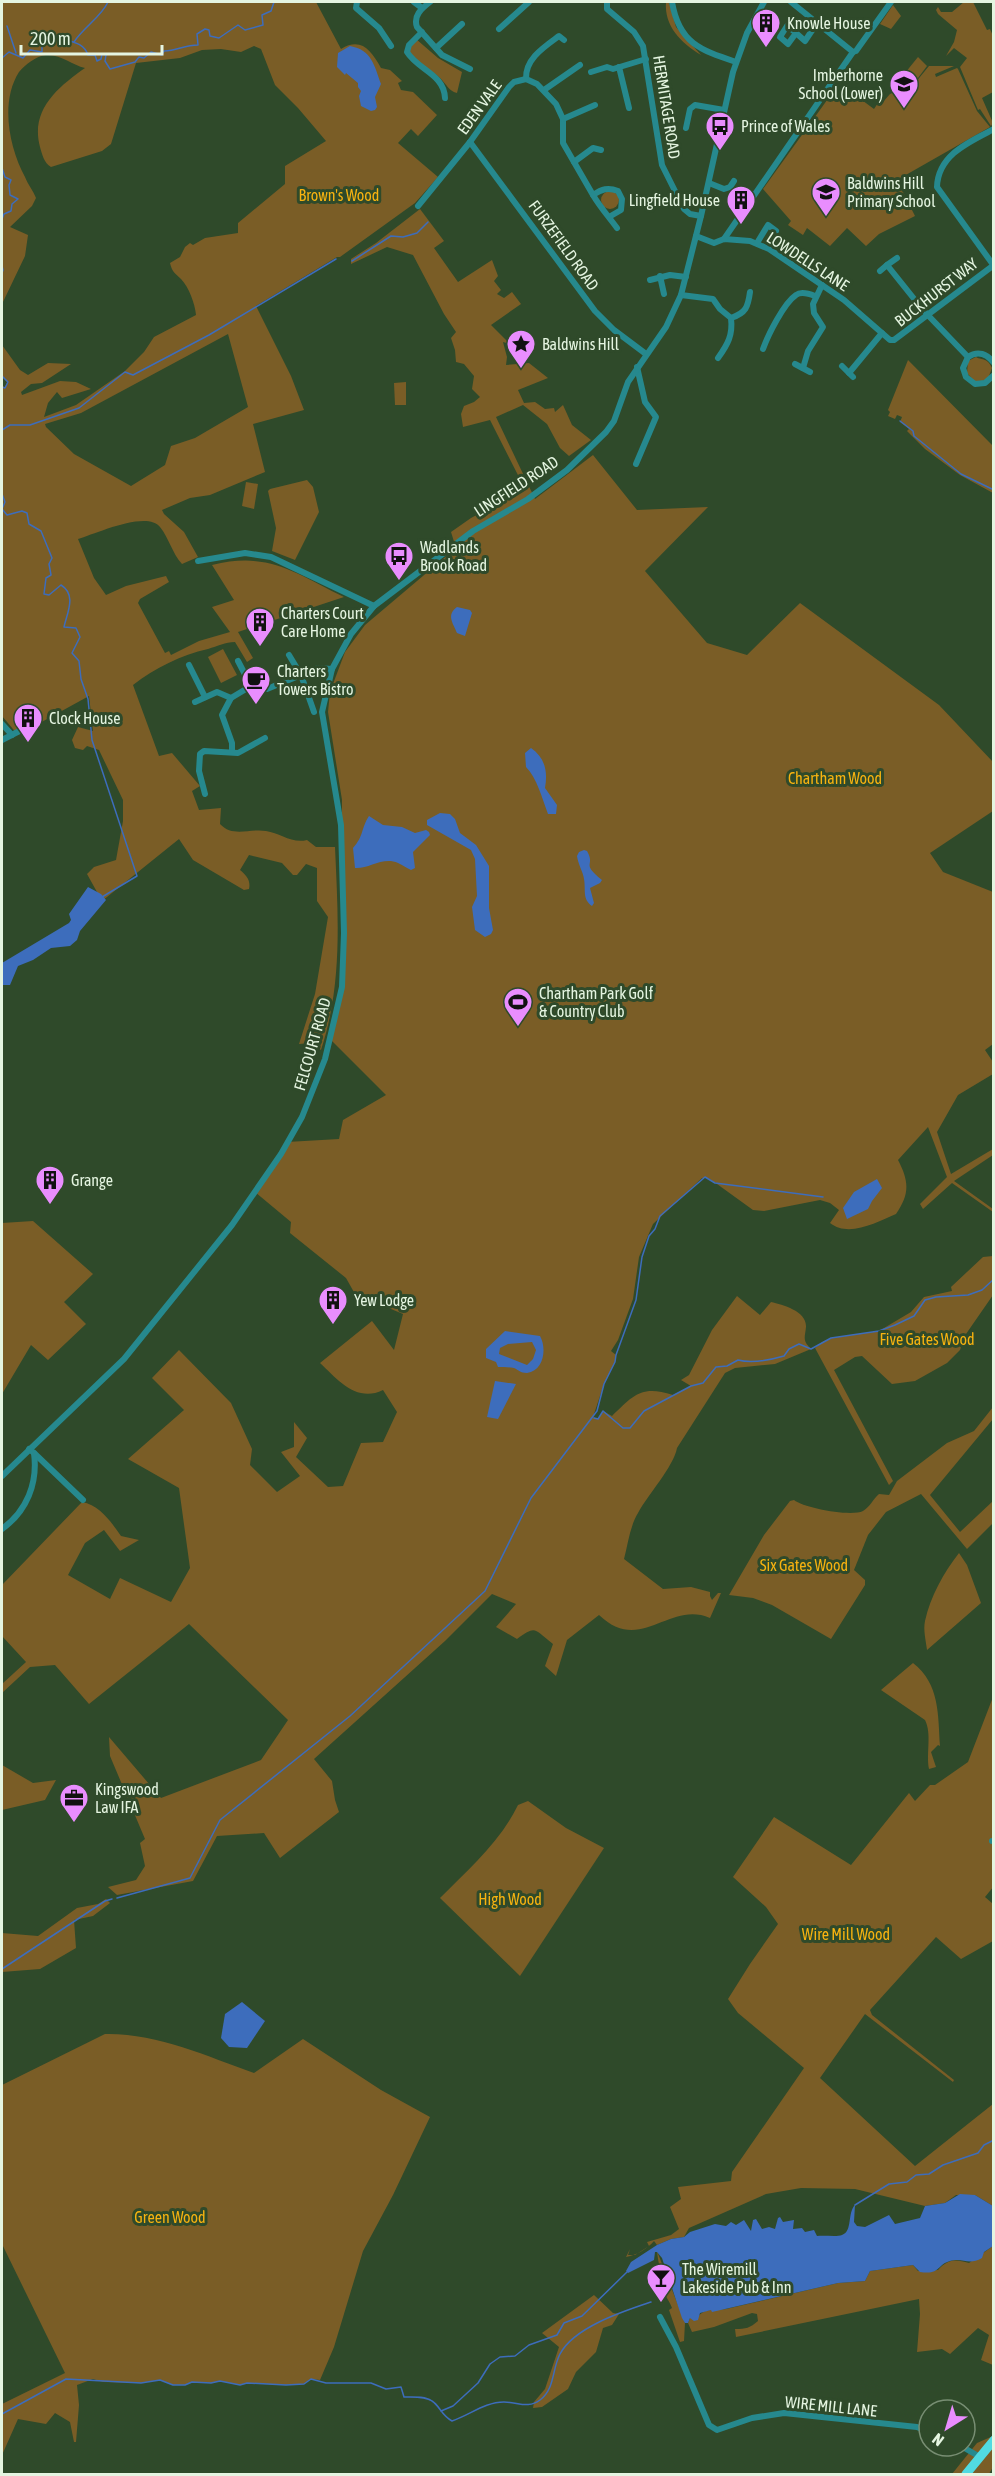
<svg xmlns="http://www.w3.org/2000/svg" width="995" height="2476" viewBox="0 0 995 2476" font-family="'Asap Condensed',sans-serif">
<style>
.green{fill:#7a5d26;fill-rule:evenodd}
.water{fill:#3d6dbc;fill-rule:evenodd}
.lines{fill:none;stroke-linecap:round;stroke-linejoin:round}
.stream{stroke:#3d6dbc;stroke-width:1.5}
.minor{stroke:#26898e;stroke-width:6}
.highway{stroke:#51dae1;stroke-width:9}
.labels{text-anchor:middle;stroke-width:6;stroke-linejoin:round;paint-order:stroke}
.poi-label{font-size:16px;fill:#e5f5e1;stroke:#2f4a2a;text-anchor:start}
.street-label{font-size:16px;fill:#e5f5e1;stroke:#2f4a2a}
.park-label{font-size:16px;fill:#f7b210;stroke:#2f4a2a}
</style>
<rect width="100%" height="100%" fill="#2f4a2a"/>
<g class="green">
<path d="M2,2H316L341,49C361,37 371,50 381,68L390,70L402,81L398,83L401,90L413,92L437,115L418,136L411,129L398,143L438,177L415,203L340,257H337L256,306L291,376L304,410L253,424L265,472L210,495L190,498L162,510L164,514L184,532L198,557L182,564C172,553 169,538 160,527C147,510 95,534 78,539L94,578L106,595L126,586L166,576L169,582L140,599L138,603L165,653L169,651L171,655L199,641L230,632L212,607L234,600L212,565C269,551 295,573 344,597L238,632L253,658L247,662L235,642C225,642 218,646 208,649C181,655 155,668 133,685L159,756L172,753L200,786L192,791L199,810L221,808L220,824C233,838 250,828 266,831C280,833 292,844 307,840L316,847H335C338,916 343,983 321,1050L311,1043L299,1044L315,994L328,917L317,901V868L306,864L297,875H293L282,863L249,855L240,870C246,875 251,880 249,889L244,890L193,860L179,839L102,901L87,874L94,867L116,860L123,821V800L99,750L87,746L83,750L75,748L72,740L78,727L93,731L89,696L18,735L2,716V386L5,387L7,382L2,377V345L20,370L28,375L48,363L71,364L42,383L31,384L21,392L22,395L60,381L76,382L91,389L62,398L57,392L48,403L44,417L76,405L125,371L144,352L154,337L196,315C195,304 189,287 181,279C175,273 172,272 170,263L180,257L185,247L190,243L193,245L205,238L238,233V223L285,184V166L326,141L298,108L275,85L261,49L254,46L241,52L221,49L202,50L180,58L136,63L111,144L102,151L51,167C44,163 42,154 40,147C30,110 58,87 85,68C72,65 61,54 46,55C36,56 25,65 19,72C0,102 9,147 25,177C28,185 33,190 36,198L32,206L10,227L28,235L25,256L2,304ZM228,334L248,407L195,438L171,446L165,465L131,486L74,454L46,427L45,424L81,413Z"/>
<path d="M666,2H669L676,27L701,55C681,43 664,26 666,2Z"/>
<path d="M964,2H973L987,30L990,29L993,36V92L982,98L993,123L991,126L980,109L978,110L960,67L967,58L954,48L946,56L954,42L957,30L938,14L936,10L938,7L941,12H952Z"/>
<path d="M893,5L901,16L891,29L880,24Z"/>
<path d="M416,39L438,58L462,72L457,93C450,92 446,84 440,78C430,69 417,64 409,53L410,46Z"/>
<path d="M918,57L927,66L915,82L901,78Z"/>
<path d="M929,66H954L935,74L936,77L957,68L958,69L977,111L990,127L897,180L915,216L879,234L866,246L847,228L830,246L807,228L803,235L788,225L791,221L763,189L835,89L850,101L855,95L874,109L880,100L883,102L890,94L915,83Z"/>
<circle cx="610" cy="200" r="9"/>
<path d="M420,209L444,241L434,248L458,282L492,260L498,276L494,281L501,290L497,294L504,298L512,292L521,304L491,325L510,344L503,342L507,357L506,365L529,363L548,378L518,390L524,403L535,402L545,409L554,408L555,412L563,405L572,425L591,440L569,456L560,448L547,424L523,405L496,417L535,499L593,455L637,510L708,507L645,571L707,643L747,655L800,603L939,705L993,762V811L930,853L943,872L993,892V1044L985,1050L993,1062V1074L958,1095L937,1132L951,1174L993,1149V1155L954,1181L993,1209V1212L952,1183L923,1209L920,1204L947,1177L928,1127L898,1160C909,1181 910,1194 896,1214C877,1222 849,1238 830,1223L839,1210L830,1203L820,1200L764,1211L753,1210L717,1184L708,1178H702L653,1224L639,1257L633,1299L618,1340L611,1351L616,1355L615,1362L604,1384L593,1417L598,1419L603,1411L612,1416C634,1395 641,1385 673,1395L691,1386L681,1380L689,1375L712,1330L737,1296L760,1315L771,1302C783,1305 807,1311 806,1327C805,1338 802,1340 811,1349L775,1364L735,1368L725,1373L677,1448C674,1466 647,1496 638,1513C630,1526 628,1544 624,1559L663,1589L691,1587L710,1592V1596L712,1600L718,1593H721L710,1618C669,1600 641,1655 599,1615L567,1640L556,1676L545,1666L553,1644C533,1629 537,1625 517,1639L496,1627L516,1604L492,1594L445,1641L314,1759L332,1781L335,1800L339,1812L280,1858L264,1833L217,1836L193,1881L117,1895L108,1887L136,1880L145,1866L140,1843L145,1839L110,1756L109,1737L161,1798L261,1760L288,1720L189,1624L89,1704L55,1665L30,1667L2,1693V1684L26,1662L2,1636V1585L82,1502C100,1505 111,1522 121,1536L139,1540L120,1551L104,1530L85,1543L68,1575L110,1599L120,1578L171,1602L190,1568L179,1488L128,1459L184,1410L152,1378L179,1350L231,1403L252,1449L250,1465L277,1492L300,1476L281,1452L294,1447V1422L307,1438L296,1457L328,1487L343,1486L361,1443L383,1442L397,1412L383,1390C357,1403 338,1380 320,1363L372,1321L394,1350L403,1314L355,1294L346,1278L290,1233L291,1222L255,1192L287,1142L339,1139L343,1120L386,1095L331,1040L342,987V800L328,712L330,692L345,652L365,625L456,548L451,532L471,518L501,502L522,483L490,420L463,427L461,414L464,406L474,402L480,397L472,389L474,376L464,364L456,362L455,350L451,338L456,332L444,314L413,255L387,247L351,264V259L376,243Z"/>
<path d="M976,357C983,361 987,357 992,368L987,381H974L967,373L968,361Z"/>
<path d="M908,360L993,446V493L960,475L925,449L907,431L909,429L900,422L902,417L897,415L895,419L888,416L890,412L888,410Z"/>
<path d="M406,382V405H395L394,383Z"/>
<path d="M307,480L313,487L319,512L295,560L272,551L276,528L268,491L270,489Z"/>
<path d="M246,482L258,484L254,509L242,506Z"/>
<path d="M223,649L237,675L221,683L208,657Z"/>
<path d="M33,1221L93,1274L64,1302L86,1324L48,1360L31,1345L2,1394V1223Z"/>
<path d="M993,1256V1295L966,1334L960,1350L947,1363L915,1381L892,1384L862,1356L855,1357L834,1370L893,1481L889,1485L815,1348L822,1342L831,1338L879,1331L911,1312L924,1297L952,1291L951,1287L983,1257Z"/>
<path d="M993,1407V1419L930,1495L960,1532L993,1501V1523L967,1549L921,1494L886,1512L868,1535L854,1570L865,1580V1585L831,1639L772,1605L753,1598L729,1595L764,1535L790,1501L794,1500C804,1508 851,1517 863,1511C870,1507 873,1499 879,1494L889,1495L897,1481L947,1443L974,1431Z"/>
<path d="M959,1553L967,1565L981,1603L927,1650C926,1641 923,1630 925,1621C930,1597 944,1572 959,1553Z"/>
<path d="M913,1663C940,1684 938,1715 940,1746L938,1745L931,1752L936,1767L929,1769C926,1753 932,1734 925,1720L881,1690Z"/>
<path d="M993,1697L994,1886L985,1897L993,1904V1941L961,1959L936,1937L870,2010L872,2015L954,2080L953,2082L865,2014L820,2078L915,2166L993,2104V2206L975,2195H956L945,2203L925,2206L855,2189L801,2188L766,2194L689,2228L684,2237L671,2239L657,2245L654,2241C647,2249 637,2255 626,2257L630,2249L628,2255H635L649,2246L647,2242L671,2235L679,2229L670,2207L681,2199L678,2187L731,2181L732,2172L804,2068L738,2013L728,1999L750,1964L778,1924L766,1907L733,1877L774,1817L851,1865L909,1793L915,1801L930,1785H935L968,1762Z"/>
<path d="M2,1765L33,1783L56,1780L45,1800L2,1810Z"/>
<path d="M528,1801L566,1828L604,1848L520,1976L440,1898C469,1869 500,1842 518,1805Z"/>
<path d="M106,1899L110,1903L93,1916L74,1920L76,1948L40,1969L2,1972V1933L38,1936L77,1908L98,1904Z"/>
<path d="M105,2034C157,2033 206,2056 254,2073L303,2039L381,2090L430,2117L393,2195L363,2251L334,2347L320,2380L311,2379L304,2384L286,2385L247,2383L240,2385L220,2381L211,2383L192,2382L185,2385H173L160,2380L141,2383L103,2382L93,2379L77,2385L79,2405L76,2442H74L70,2422L55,2413L46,2424L18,2419L2,2455V2404L65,2373L2,2244V2085Z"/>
<path d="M993,2246V2365L981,2360L989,2335L978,2328L950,2354L942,2349L917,2352L920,2314L919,2299L736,2337L735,2329C746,2329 750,2328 758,2321L757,2314L752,2313L714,2327L692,2332L688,2323L690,2318L698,2317C704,2308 716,2310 726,2309L838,2283L865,2281L870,2271L913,2265L918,2271L938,2270C948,2259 955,2259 969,2263Z"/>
<path d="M657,2251L685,2323L684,2341L680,2342L669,2310L672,2308C670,2302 665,2296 664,2291C663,2278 658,2264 657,2251Z"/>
<path d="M594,2295L613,2313L619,2314L612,2325L603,2328L596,2352L576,2372L568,2389L542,2407L533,2408L534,2402L545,2389L559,2347L542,2333Z"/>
<path d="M993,2436V2467L989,2474H952L977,2443Z"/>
</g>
<g class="water">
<path d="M350,46C372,50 374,65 381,84L375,97L377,107L375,110L371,111L361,106L359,96L361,91L358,87V83L346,73L345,75L337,67L338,53Z"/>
<path d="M457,607L470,610L472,613L465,636L457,633C453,623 446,615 457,607Z"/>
<path d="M531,748C545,758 548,771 545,788L557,805L556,814H548C542,798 537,778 526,767L525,753Z"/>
<path d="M440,813L450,814L455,819L460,833L476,845L489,866V908L493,930L491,934L485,937L475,930L472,907L477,896L475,859L471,850L427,825V820Z"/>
<path d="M369,816L383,825L402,827L415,833L426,830L429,832L430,835L413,852L415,868L411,870C406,868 403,865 398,863C383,856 369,869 355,868L353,848C364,836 361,828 369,816Z"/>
<path d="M584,850L587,851C596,867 580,862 602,880L600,883L590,888L594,903L592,906C582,899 586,890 584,879C583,872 578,864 577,856L579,852Z"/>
<path d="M88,887L101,894L106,900L80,931L77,940L70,946L51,948L33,960L18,966L10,985H2V963L69,923L71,920L69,914Z"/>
<path d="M877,1179L882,1188L872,1201L868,1209L847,1219L843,1208L854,1192Z"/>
<path d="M505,1331L540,1336C547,1348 544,1371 527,1373C520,1373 519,1370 514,1368C509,1367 503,1367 498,1367L496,1362L486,1358V1349ZM532,1342L536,1350L533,1359L527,1365L499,1354L500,1348L508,1344Z"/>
<path d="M495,1381L516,1384L498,1419L487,1417Z"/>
<path d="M242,2002L265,2021L247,2048L229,2047L221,2038L225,2014Z"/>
<path d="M960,2194L975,2195L993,2206V2246L984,2252L982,2258C968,2266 963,2257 950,2261C936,2265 941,2275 920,2272L913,2265L870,2271L865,2281L838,2283L712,2312L711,2310L700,2313L698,2320L694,2321L690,2318L688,2323H685L682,2318L662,2258L657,2252H655L654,2260L628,2273L626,2271L631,2262L657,2245L671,2239L684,2237L690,2232L715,2224L726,2226L731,2222L736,2225L744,2220L751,2231L753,2220L756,2219L762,2229L769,2227L775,2229L778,2218L780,2217L783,2222L794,2220L793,2229L802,2228L805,2232L814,2230L817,2236C824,2235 837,2237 842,2235C853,2231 847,2213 855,2205L854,2222L857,2226L865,2227L889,2215L895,2224L920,2218L925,2206L945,2203Z"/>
</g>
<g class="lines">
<g class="stream">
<path d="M7,26L16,53"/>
<path d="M74,42C84,27 101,17 108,2"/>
<path d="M2,58L9,52L23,58L30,50L42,52V42H49L53,35C66,42 83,40 88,55H95L97,61L101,59L102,54L106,55L105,61L110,69L135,62L139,57L144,58L151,52L162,55L164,51C177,51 184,45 198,45L197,34L205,29L209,30L210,36L219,38L238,25L245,30L263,25L262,15L271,11L274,2"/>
<path d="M2,64V65"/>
<path d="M2,124V129"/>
<path d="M2,168L5,177L11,180L9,185L10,195L18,199L12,204L11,211L4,214L2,219"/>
<path d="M2,259V263"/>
<path d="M352,261L391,236L403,237L417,233L428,222"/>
<path d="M2,266L3,270L2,273"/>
<path d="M2,376L8,382L5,388L2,387"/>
<path d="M900,421L913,431L914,436L961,474L994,490"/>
<path d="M2,430L10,425H30L79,408L125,372L133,375L209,335L336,259"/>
<path d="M2,494L5,502L2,509L7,515L22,511L27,513L29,524L41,531L52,558L49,564L51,575L46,578L44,594L49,595L61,585C77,595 67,613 64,627L76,628L80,637L72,653L79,661L81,679L88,699L92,740L137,876L102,897"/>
<path d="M594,1418L598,1419L603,1411L623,1428H630L644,1411L691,1386L703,1383L716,1367L727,1366L738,1360C753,1364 770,1360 784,1356L789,1349L799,1344L811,1349L831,1338L879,1331L895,1325L914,1316L925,1300L936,1297L968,1295L982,1290L994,1279"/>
<path d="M117,1898L190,1878L220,1820L350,1716L485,1591L531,1498L597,1411L604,1384L615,1362L616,1355L636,1300L642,1257L649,1236L655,1229L660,1216L705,1177L715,1183L823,1197"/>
<path d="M2,1969L105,1901L112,1899"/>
<path d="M855,2205L889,2184L907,2182L916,2175L929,2174L943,2165L978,2153L984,2145L994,2140"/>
<path d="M441,2411L453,2406L478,2383L490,2364L500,2357L515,2356L529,2345L557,2335L564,2323L582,2316L627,2272"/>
<path d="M2,2414L66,2379L141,2383L160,2380L173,2385H185L192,2382L211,2383L220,2381L240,2385L247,2383L286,2385L304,2384L311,2379L326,2383H371L386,2389L401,2387L404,2397C413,2397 425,2396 432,2401C440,2406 441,2415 452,2421C470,2415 485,2402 504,2402C518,2402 528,2409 540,2400C555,2389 552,2369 560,2354C574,2327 624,2311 651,2302"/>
</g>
<g class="minor">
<path d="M357,2L356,8L379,28L391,46"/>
<path d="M414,2L422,8"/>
<path d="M430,2C421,9 413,16 417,27L442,55L470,69"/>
<path d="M607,2V9L634,32L643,46L662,165L684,209L690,214L701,216"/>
<path d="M672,2C679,43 700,50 736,62"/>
<path d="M791,2L853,52"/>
<path d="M499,29L529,2"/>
<path d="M422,32L409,45L407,52C418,70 444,74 445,98"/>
<path d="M796,33L787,26L780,37L788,44L796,33L805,41L817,23"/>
<path d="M436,48L462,24"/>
<path d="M619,67L629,108"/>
<path d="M591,72L607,67L613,69L646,59"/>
<path d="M526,79L537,84L556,104L563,119V143L593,195"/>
<path d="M526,79C525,59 544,47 559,36L564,40"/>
<path d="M544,90L580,65"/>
<path d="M563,119L595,105"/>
<path d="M686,128L690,109L695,105L724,110"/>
<path d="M994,129C969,142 938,155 937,187L994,266"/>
<path d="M470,142L595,311L614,330L646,354"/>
<path d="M574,162L593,148L601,150"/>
<path d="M709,183L724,189L730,187L734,181"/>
<path d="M418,206L470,142L509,87L514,82L526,79"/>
<path d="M609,217L621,210L622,199L618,191C608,187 602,189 593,195C600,207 609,217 617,228"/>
<path d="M696,236L714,243L724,239L750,241L769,249L844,300L890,340H894L994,265"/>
<path d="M724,239L853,52L856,51L891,2"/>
<path d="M757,243L768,225L776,231"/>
<path d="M887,265L897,258"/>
<path d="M880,271L887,265L923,310L968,357"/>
<path d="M660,276L664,294"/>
<path d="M650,280L670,275L686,277"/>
<path d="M681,295L713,299L720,309L731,318C733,335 728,344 718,358"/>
<path d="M731,318C746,313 748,307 750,292"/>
<path d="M763,349C768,335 784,303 796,295C801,291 810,294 815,296"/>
<path d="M994,363C987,354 978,350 968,357L963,368L966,377L975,384L985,383L994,375"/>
<path d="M795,364L810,372"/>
<path d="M842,366L853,377"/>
<path d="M803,368L808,351L823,327L814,313L813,304L822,285"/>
<path d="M849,373L882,333"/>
<path d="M636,464L656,417L645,402L637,367"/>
<path d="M198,561L245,553L271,557L374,606"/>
<path d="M289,655L301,675L314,712"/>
<path d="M238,661L251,686"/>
<path d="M189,665L205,697"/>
<path d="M195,702L217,692L231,698"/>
<path d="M2,724L12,735"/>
<path d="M2,740L31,725"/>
<path d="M232,752V743L222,715L231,698L251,686L267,689L318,668L332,669"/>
<path d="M205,794L199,771L200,754L204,751L238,753L265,738"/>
<path d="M34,1453L83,1500"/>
<path d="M2,1476L124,1359L232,1225L281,1154L302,1117L325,1059L342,987L344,933L341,825L322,712L332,669L351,634L374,606L473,531L528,499L567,470L606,432L614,421L628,382L666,327L681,295L701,216L733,72L747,33L764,2"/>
<path d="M2,1529C27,1511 38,1483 34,1453L29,1449"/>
<path d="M992,1841H994"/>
<path d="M660,2317L676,2347L709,2425L717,2430L752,2418L784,2413L917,2427L929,2432"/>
<path d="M961,2446L980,2457"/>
</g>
<path class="highway" d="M966,2474L994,2440"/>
</g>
<defs>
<g id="building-pin" transform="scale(1.5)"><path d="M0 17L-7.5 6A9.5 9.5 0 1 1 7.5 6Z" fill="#e98dfe" stroke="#2f4a2a"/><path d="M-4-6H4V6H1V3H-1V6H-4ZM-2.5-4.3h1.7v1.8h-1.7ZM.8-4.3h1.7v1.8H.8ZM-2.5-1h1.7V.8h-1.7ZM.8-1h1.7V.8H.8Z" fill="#111"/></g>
<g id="school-pin" transform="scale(1.5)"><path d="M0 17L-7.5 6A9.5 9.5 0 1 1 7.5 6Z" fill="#e98dfe" stroke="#2f4a2a"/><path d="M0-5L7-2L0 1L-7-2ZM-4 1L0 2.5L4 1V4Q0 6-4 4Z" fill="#111"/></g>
<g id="bus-pin" transform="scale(1.5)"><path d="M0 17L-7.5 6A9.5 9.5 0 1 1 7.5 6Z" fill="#e98dfe" stroke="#2f4a2a"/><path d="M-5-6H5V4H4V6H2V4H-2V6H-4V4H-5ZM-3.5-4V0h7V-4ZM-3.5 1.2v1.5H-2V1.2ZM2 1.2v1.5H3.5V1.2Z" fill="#111"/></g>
<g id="sight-pin" transform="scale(1.5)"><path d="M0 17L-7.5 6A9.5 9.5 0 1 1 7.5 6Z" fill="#e98dfe" stroke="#2f4a2a"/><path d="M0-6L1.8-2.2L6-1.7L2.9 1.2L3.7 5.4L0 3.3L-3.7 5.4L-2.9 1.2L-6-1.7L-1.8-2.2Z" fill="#111"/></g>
<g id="cafe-pin" transform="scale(1.5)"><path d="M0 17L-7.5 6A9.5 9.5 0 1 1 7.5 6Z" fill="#e98dfe" stroke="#2f4a2a"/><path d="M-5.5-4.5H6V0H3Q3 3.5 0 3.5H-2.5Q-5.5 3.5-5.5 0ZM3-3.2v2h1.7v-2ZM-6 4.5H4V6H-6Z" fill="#111"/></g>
<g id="stadium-pin" transform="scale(1.5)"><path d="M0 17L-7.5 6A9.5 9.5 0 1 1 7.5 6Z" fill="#e98dfe" stroke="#2f4a2a"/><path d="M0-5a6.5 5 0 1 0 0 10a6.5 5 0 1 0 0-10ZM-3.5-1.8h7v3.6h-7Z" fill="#111"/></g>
<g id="office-pin" transform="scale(1.5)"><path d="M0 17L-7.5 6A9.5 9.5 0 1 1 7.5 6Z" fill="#e98dfe" stroke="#2f4a2a"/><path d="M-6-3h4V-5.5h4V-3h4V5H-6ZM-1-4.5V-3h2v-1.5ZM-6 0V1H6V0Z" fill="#111"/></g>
<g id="bar-pin" transform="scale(1.5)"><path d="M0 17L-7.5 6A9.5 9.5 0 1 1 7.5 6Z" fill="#e98dfe" stroke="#2f4a2a"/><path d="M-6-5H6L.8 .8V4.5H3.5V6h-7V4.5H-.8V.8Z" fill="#111"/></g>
</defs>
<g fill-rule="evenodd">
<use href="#building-pin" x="766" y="23"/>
<use href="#school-pin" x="904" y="84"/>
<use href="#bus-pin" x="720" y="126"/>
<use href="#school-pin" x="826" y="192"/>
<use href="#building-pin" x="741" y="200"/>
<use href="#sight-pin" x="521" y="344"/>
<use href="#bus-pin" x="399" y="556"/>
<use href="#building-pin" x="260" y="622"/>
<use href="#cafe-pin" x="256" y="680"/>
<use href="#building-pin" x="28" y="718"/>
<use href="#stadium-pin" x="518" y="1002"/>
<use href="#building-pin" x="50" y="1180"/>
<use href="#building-pin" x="333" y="1300"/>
<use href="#office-pin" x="74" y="1798"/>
<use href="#bar-pin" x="661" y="2278"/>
</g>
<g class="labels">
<g class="poi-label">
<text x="787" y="29">Knowle House</text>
<text x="883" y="81" text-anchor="end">Imberhorne<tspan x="883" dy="18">School (Lower)</tspan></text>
<text x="741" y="132">Prince of Wales</text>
<text x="847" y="189">Baldwins Hill<tspan x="847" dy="18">Primary School</tspan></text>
<text x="720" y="206" text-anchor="end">Lingfield House</text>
<text x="542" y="350">Baldwins Hill</text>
<text x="420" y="553">Wadlands<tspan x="420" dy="18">Brook Road</tspan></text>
<text x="281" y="619">Charters Court<tspan x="281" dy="18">Care Home</tspan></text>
<text x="277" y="677">Charters<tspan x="277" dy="18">Towers Bistro</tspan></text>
<text x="49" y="724">Clock House</text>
<text x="539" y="999">Chartham Park Golf<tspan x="539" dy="18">&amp; Country Club</tspan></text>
<text x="71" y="1186">Grange</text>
<text x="354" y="1306">Yew Lodge</text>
<text x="95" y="1795">Kingswood<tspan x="95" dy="18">Law IFA</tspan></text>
<text x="682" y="2275">The Wiremill<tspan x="682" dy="18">Lakeside Pub &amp; Inn</tspan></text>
</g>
<g class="street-label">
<text transform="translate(479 107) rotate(-54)" y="6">EDEN VALE</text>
<text transform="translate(667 107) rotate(81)" y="6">HERMITAGE ROAD</text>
<text transform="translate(564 245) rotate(54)" y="6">FURZEFIELD ROAD</text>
<text transform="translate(808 261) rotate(33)" y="6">LOWDELLS LANE</text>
<text transform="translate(936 292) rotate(-38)" y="6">BUCKHURST WAY</text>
<text transform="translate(516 486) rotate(-33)" y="6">LINGFIELD ROAD</text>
<text transform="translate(312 1044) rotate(-74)" y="6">FELCOURT ROAD</text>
<text transform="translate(831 2406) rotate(6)" y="6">WIRE MILL LANE</text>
</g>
<g class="park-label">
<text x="339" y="201">Brown's Wood</text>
<text x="835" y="784">Chartham Wood</text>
<text x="927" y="1345">Five Gates Wood</text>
<text x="804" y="1571">Six Gates Wood</text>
<text x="510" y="1905">High Wood</text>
<text x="846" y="1940">Wire Mill Wood</text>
<text x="170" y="2223">Green Wood</text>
</g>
</g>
<rect width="995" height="2476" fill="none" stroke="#e5f5e1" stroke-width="6"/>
<g transform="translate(947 2428) rotate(217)"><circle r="28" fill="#2f4a2a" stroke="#788e73" stroke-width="1.5"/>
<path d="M0-4.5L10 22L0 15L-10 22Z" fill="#e98dfe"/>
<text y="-9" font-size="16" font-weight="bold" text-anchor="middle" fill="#e5f5e1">N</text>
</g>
<path d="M21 45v9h141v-9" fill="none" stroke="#e5f5e1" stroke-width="3"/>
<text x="30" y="45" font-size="18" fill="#e5f5e1" stroke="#2f4a2a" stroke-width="4.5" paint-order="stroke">200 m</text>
</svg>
